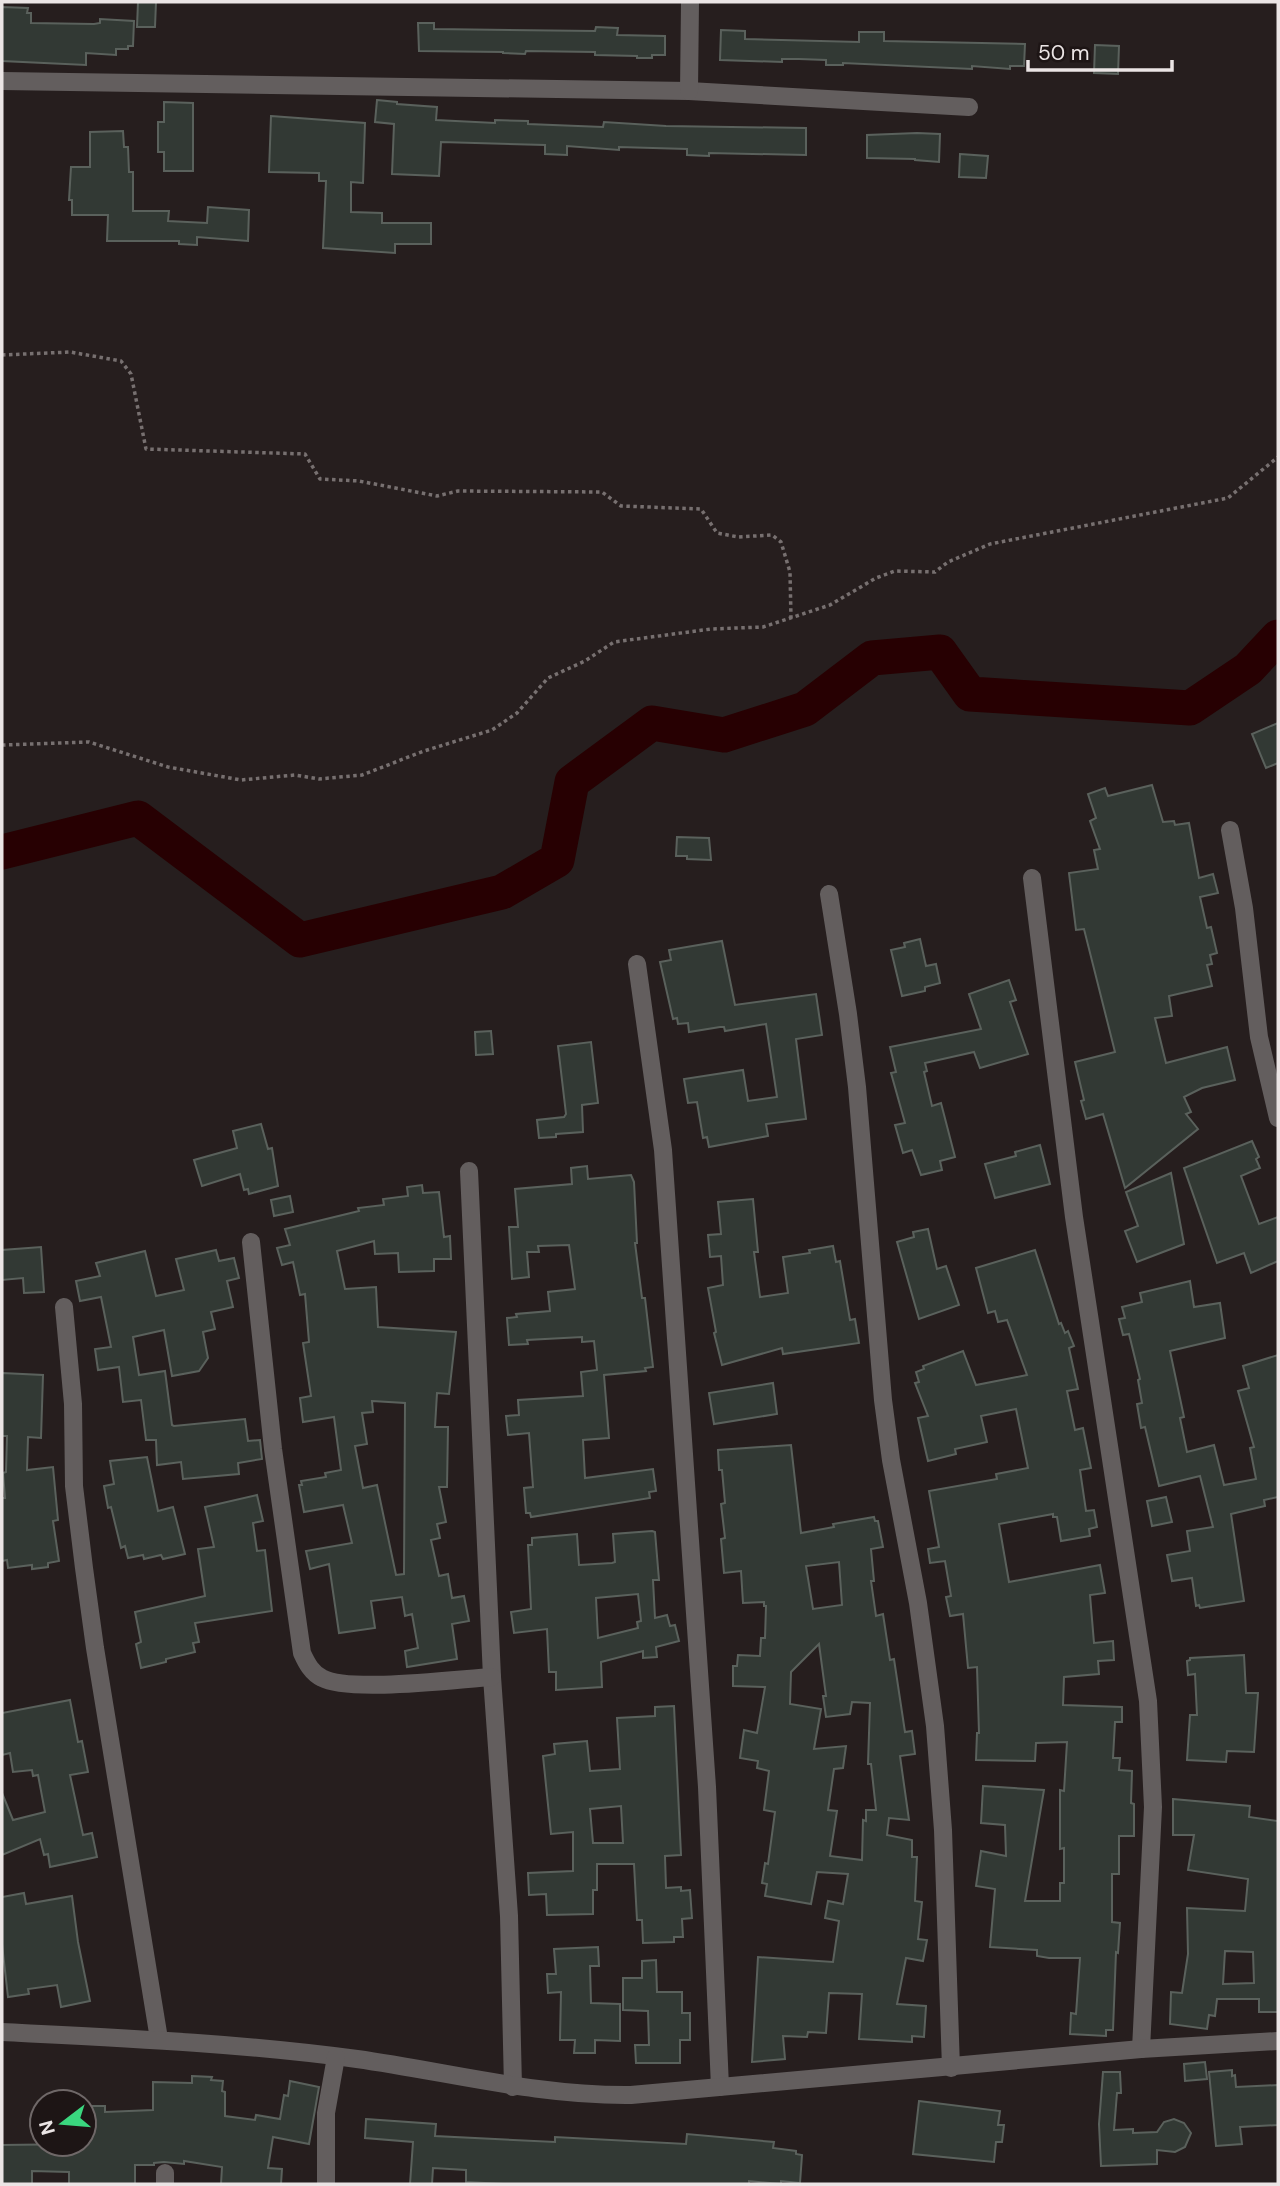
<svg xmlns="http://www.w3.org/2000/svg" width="1280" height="2186" viewBox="0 0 1280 2186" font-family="'DM Sans',sans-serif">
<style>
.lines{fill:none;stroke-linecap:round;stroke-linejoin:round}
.river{stroke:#270002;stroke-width:35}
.building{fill:#323934;stroke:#5a615c;stroke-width:2;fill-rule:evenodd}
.path{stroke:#777070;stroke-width:3.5;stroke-dasharray:3.5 3.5;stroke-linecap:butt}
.minor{stroke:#635e5e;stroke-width:18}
</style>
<rect width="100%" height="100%" fill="#261e1e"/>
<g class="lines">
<path class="river" d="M2,852L138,818L300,940L502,892L557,860L572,782L652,723L724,735L805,709L872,658L940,652L970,694L1190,708L1248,669L1278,637"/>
</g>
<g class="building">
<path d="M138,2H156L155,27H137Z"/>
<path d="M2,7L28,8L27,13H31V23L94,24L100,23V19L134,21L133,46H128V49H116V55L86,53V65L2,61Z"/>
<path d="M418,23H434V29L595,31L596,27L618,28L617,35L665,36V55H652V58H637V56L595,55V52L526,51L525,54L503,53V52L419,51Z"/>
<path d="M721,30L745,31V39L859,42V32H884V41L1025,44L1024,66H1010V69L972,66V69L843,63V65H826V60L799,59H782V62L720,60Z"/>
<path d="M1095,45L1119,46L1118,74L1094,73Z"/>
<path d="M377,100L397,102V104L437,107L436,120L495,123V120L528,121V124L603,127L604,122L666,126L806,128V155L709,153V156L687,155V149L619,147V150L567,146V155L545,154V145L441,142L439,176L392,174L394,124L375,122Z"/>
<path d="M164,102L193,103V171H164V152H158V122H164Z"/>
<path d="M271,116L365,123L363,183L351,182V212L382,213V223H431V244H395V253L323,248L326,181H319V173L269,172Z"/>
<path d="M123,131L124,147H128L129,172H133V211H169L168,221L207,223L208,207L249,210L248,241L197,237V245L179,244V241H107L108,215H72V200H69L71,167H90V132Z"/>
<path d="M917,133L940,134L939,162L915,160V159L867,158V135Z"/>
<path d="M960,154L988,156L986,178L959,177Z"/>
<path d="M1278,723V763L1266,768L1252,734Z"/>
<path d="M1152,785L1163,822L1174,821L1175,825L1189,823L1199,878L1213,874L1218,893L1200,897L1207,928L1211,927L1217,953L1210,955L1212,964L1207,965L1212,986L1169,996L1172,1016L1155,1018L1166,1063L1227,1047L1235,1080L1202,1088L1184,1097L1191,1112L1186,1114L1198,1129L1125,1188L1103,1114L1086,1119L1081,1101L1084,1100L1075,1062L1115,1052L1084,929L1076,930L1069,873L1098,869L1094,850L1100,849L1090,821L1096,818L1088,794L1105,788L1108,796Z"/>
<path d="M677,837L709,838L711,860L687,859V856H676Z"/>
<path d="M920,939L926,966L936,964L940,983L925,987V991L902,996L891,950L905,947L904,943Z"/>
<path d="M722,941L735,1005L816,994L822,1035L796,1039L806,1119L766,1124L768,1136L709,1147L707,1137L703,1138L697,1102L688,1103L684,1079L743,1070L748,1101L777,1097L766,1024L725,1031L724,1027H720L689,1032L688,1023L678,1024L677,1018L673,1019L660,962L671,960L669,950Z"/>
<path d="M1009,980L1016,1000L1010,1002L1028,1054L980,1068L974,1052L925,1063L927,1071L924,1072L932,1106L941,1103L955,1157L940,1161L942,1170L921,1175L912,1150L903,1153L895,1125L905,1123L891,1073L896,1072L890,1047L981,1029L969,994Z"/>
<path d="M491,1031L493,1054L476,1055L475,1032Z"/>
<path d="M591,1042L598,1103L582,1105L583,1132L556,1134V1137L539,1138L537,1120L564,1117L566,1114L558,1046Z"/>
<path d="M261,1124L268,1149L272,1148L278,1186L249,1194L248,1189L244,1190L240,1174L202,1186L194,1160L237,1148L233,1131Z"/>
<path d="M1252,1141L1259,1157L1256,1159L1260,1168L1241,1176L1259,1224L1278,1217V1261L1251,1273L1244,1253L1217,1263L1184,1168Z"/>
<path d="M1040,1145L1050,1184L995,1198L985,1164L1016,1156L1015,1152Z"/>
<path d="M587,1166L588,1179L631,1175L634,1182L637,1243H635L642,1298H645L653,1367L645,1368L646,1371L604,1375L609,1438L583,1440L585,1478L653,1469L656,1491L649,1492L650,1498L531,1517L530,1513H526L524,1488L533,1487L529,1433L508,1435L506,1416L519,1415L518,1400L583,1396L581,1372L597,1370L594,1341L582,1342V1337L527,1340L528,1344L509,1345L507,1318L517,1317L516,1314L550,1311L548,1292L575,1289L569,1245L538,1246L539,1252H527L529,1277L512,1279L509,1227H518L515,1189L572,1184L571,1168Z"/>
<path d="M1171,1173L1184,1244L1137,1262L1125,1231L1138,1226L1126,1192Z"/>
<path d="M422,1185L423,1193L439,1192L444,1237L450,1236L451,1259H434V1271L399,1272L398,1253L375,1254L374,1241L337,1251L345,1289L376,1287L378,1327L456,1332L449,1394L437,1393L435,1427H448L447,1487H439L446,1522L437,1524L440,1538L431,1540L439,1576L448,1574L452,1598L464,1596L469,1621L452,1624L457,1659L407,1667L405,1651L418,1648L412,1614L405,1616L402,1597L371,1601L375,1628L339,1633L329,1564L310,1569L306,1551L352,1543L343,1505L304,1512L299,1485H302L301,1481L326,1477L325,1473L341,1470L334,1417L303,1422L300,1398L311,1396L303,1343L309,1342L305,1294L300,1295L293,1262L282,1265L277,1248L290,1245L285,1229L359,1211L358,1208L384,1205L383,1199L408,1196L407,1187ZM372,1401L405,1403L404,1574L396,1575L377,1485L363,1488L355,1446L367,1444L362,1413L373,1412Z"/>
<path d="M290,1196L293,1212L274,1216L271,1200Z"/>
<path d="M753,1199L758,1252H754L760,1297L788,1293L783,1257L810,1253L809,1250L833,1246L836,1262L840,1261L850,1320L855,1319L859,1343L783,1354L782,1348L722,1365L714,1333L716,1332L708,1288L723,1285L721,1256L710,1257L708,1235L721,1234L718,1202Z"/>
<path d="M928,1229L937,1269L946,1266L959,1305L919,1319L897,1242L914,1237L913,1232Z"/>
<path d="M41,1247L44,1292L24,1293L23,1278L2,1280V1250Z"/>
<path d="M216,1250L219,1261L234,1258L239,1278L227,1281L233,1307L211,1312L215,1329L203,1332L208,1358L199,1371L172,1376L164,1330L133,1337L139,1375L165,1371L172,1425L174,1426L245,1419L248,1441L260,1440L262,1459L238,1463L239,1474L183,1479L181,1462L157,1465L156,1440H146L141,1400L123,1402L119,1367L98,1370L95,1349L111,1347L101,1297L80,1301L76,1281L100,1276L96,1263L145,1251L156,1296L184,1290L176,1259Z"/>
<path d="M1035,1250L1059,1324L1061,1323L1065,1333L1068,1331L1074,1346L1069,1348L1078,1389L1067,1391L1075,1430L1083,1428L1091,1468L1080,1470L1086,1511L1094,1510L1097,1527L1089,1529L1090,1536L1061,1541L1057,1517H1053V1514L999,1524L1009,1582L1100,1565L1105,1593L1090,1595L1094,1643L1113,1641L1114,1660L1098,1661L1099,1674L1064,1677L1063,1705L1122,1707V1722H1115L1113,1758H1120L1119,1770L1132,1771L1131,1803L1134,1804V1836H1119V1874H1112V1922L1120,1923L1118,1953L1116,1952L1113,2030H1106V2036L1070,2034L1071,2013L1076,2014L1080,1958H1049L1037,1956V1950L990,1947L995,1889L976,1886L981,1851L1006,1856L1005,1825L981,1823L983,1786L1044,1790L1025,1901H1060V1883H1064V1848L1060,1849V1790L1064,1791L1067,1742L1036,1743L1035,1761L976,1760L977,1733H979L977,1667L968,1668L963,1614L950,1616L946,1597L951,1596L945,1561L930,1563L928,1549L939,1547L929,1491L997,1479L996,1474L1028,1468L1016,1409L981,1416L987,1442L955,1449L956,1454L928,1461L918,1418L928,1416L915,1383L919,1382L916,1372L924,1369L923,1366L963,1351L976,1385L1027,1375L1007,1320L998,1322L995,1311L988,1313L976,1268Z"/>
<path d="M1190,1281L1194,1307L1220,1303L1225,1338L1170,1351L1184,1417L1180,1418L1187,1452L1214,1445L1224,1485L1256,1479L1250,1448L1254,1447L1238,1391L1249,1388L1243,1366L1278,1355V1497L1264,1500L1265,1506L1231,1514L1244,1601L1200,1608L1199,1605L1196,1606L1192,1578L1172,1581L1167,1555L1190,1551L1187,1531L1213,1527L1200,1476L1159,1486L1145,1427L1141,1428L1137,1404L1142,1403L1138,1380L1140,1379L1129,1334L1123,1335L1119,1319L1125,1318L1122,1307L1142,1302L1140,1293Z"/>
<path d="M2,1373L43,1375L41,1438L28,1437L27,1470L53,1467L58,1520L53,1521L59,1561L48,1563V1567L32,1569V1565L8,1568L7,1560L2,1561V1498H5L3,1473L6,1472L7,1436H2Z"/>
<path d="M773,1383L777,1414L714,1424L709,1393Z"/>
<path d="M791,1445L801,1533L834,1527L833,1524L874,1517L875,1521H878L883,1547L871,1549L874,1581H871L876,1616L883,1614L890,1660L894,1659L905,1732L912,1731L915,1754L900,1756L909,1820L889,1818L887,1835L912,1840V1857H917L915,1901L922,1902L918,1939L927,1940L923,1961L906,1958L897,2004L926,2006L924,2037L912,2036V2042L859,2039L862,1994L829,1993L826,2033L808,2032L807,2037L783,2036L785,2059L752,2062L758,1957L833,1962L839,1921L825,1918L828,1901L843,1904L848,1874L817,1872L811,1904L765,1896L767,1884L762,1883L765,1863L768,1864L775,1812L764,1810L769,1771L757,1768L758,1761L740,1758L744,1730L757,1733L765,1687L733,1686V1666H737L738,1655L760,1656L761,1638H765L766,1606H764V1602L743,1603L741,1571L724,1573L721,1539L725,1538L721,1504L725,1503L722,1470H719L718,1450ZM839,1562L842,1605L813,1609L806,1566ZM819,1644L826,1696H823L826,1717L850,1714L852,1702L870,1703L868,1764H871L876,1810H866V1821L863,1820L862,1860L830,1856L837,1811L828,1810L834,1769L843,1768L846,1746L814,1749L821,1709L790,1704L791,1672Z"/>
<path d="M147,1457L158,1511L173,1507L185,1554L163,1559L161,1555L144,1559L143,1555L128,1558L125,1546L121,1548L111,1507L108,1508L104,1486L114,1484L110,1461Z"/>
<path d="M257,1495L263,1521L253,1523L257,1551L265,1550L272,1611L195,1623L199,1642L193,1643L195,1652L166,1659V1662L141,1668L136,1644L141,1642L135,1612L205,1596L198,1549L214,1547L205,1507Z"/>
<path d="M1166,1497L1172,1522L1152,1526L1147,1501Z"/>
<path d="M652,1531L655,1532L659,1580H653L655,1618L667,1615L670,1626L675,1625L679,1641L656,1647L657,1657L643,1658V1651L601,1662L602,1687L556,1690V1672H549L547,1629L514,1633L511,1612L531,1609L528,1545H532V1538L577,1534L579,1565L612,1563L615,1562L613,1534ZM638,1594L641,1621L637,1622L638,1628L598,1638L596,1598Z"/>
<path d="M1244,1655L1246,1693H1258L1254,1752L1227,1751L1226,1762L1187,1760L1190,1715H1197L1195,1674L1188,1675L1187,1661L1190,1660V1658Z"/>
<path d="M70,1700L78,1742L82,1741L88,1772L70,1775L83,1835L92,1833L97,1857L50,1867L48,1854L44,1855L40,1839L2,1855V1793L13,1820L45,1812L38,1775L33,1776L32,1770L13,1772L10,1753L2,1755V1713Z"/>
<path d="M674,1706L681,1855L665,1856L666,1888L681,1887V1891L690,1890L692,1918L682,1919L683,1937H674V1942L643,1943L642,1920H637L634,1864H597V1890H593V1914L547,1915L546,1894L529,1895L528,1873L573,1871V1832L551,1834L543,1756L555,1754L554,1744L587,1741L590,1771L620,1769L617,1718L655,1716V1707ZM621,1806L623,1843H593L590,1809Z"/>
<path d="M1173,1799L1250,1806L1249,1817L1278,1821V2012H1259V1999H1217L1215,2016L1209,2015L1207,2029L1170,2024L1171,1992L1182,1993L1188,1954L1187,1908L1245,1911L1248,1879L1188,1870L1194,1835H1173ZM1225,1951L1253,1952L1254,1983L1223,1984Z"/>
<path d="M24,1893L26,1904L72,1896L78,1942L90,2001L61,2007L57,1985L28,1989L29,1994L8,1997L2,1944V1897Z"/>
<path d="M598,1947L599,1966H590L591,2003L620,2004V2041L595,2040V2053H574L575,2040H560L561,1992L548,1993L547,1974H556L554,1949Z"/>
<path d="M656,1960L657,1992H682V2013H690V2040H680V2063H636L635,2045H649L648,2011L623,2010V1978H642V1961Z"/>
<path d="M1205,2062L1207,2079L1185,2081L1184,2064Z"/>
<path d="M1232,2070V2076L1235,2075L1236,2087L1278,2085V2125L1240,2127L1242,2144L1216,2146L1209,2072Z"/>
<path d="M1103,2072H1120L1121,2093H1117L1114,2130L1133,2129V2133L1157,2132L1164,2122L1174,2119L1184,2123L1191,2133L1185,2147L1175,2152L1157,2150V2164L1101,2166L1099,2124Z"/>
<path d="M192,2076L212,2077L211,2080L223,2081L222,2091L225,2092V2116L255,2120L256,2115L280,2119L284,2095L288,2096L290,2081L319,2087L309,2144L273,2137L268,2168L282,2169L281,2184H221L222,2167L184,2161V2164L164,2162L154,2163V2165H135V2184H69V2172L32,2171V2184H2V2145L84,2144V2106H105V2112L153,2110V2082L192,2083Z"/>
<path d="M919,2101L1000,2111L998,2125H1004L1002,2142H996L994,2162L913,2154Z"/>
<path d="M366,2119L436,2124L435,2136L555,2142V2137L686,2144L687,2134L774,2142L773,2148L796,2151V2154L802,2155L800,2183L781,2181V2184L749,2181V2184H504L466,2182V2170L433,2168L432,2184H410L413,2142L365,2138Z"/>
</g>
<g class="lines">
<g class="path">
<path d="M2,355L70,352L121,361L131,374L146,449L305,454L320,479L359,481L437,496L458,491L602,492L621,506L701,509L717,533L738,537L772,535L781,542L790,572L791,618"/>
<path d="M2,745L89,742L168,767L241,780L295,775L319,779L362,775L424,751L492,730L517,713L548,678L585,661L614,642L711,629L763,627L830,605L876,578L895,571L935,572L948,562L990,544L1228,498L1278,457"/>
</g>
<g class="minor">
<path d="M2,81L689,91L969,107"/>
<path d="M689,91L690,2"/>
<path d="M1230,830L1244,908L1259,1037L1278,1118"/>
<path d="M1032,878L1074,1217L1148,1701L1153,1807L1141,2049"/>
<path d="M829,894L848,1014L857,1087L883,1400L891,1460L918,1603L935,1726L943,1830L951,2068"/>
<path d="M637,964L663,1150L707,1787L720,2087"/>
<path d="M469,1171L492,1677L509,1916L513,2087"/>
<path d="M251,1242L273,1449L302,1653C307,1664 312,1673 322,1678C349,1693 458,1679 492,1677"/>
<path d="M64,1307L73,1404L74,1486L84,1568L95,1648L159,2039"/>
<path d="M2,2032C121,2038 239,2043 357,2059C449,2072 538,2096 631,2095L1141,2049L1278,2041"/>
<path d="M165,2184V2173"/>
<path d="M326,2184V2113L336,2057"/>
</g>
</g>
<rect width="1280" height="2186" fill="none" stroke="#ebe5e5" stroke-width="7"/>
<g transform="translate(63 2123) rotate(254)"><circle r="33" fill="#1d1515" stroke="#6f6868" stroke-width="2"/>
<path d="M0-5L12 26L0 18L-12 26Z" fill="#3ad77f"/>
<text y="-10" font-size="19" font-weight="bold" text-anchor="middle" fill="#ebe5e5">N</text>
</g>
<path d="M1028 60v10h144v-10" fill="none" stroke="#ebe5e5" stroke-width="3.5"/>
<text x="1038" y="60" font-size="21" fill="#ebe5e5" stroke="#1d1515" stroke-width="5" paint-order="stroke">50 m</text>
</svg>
